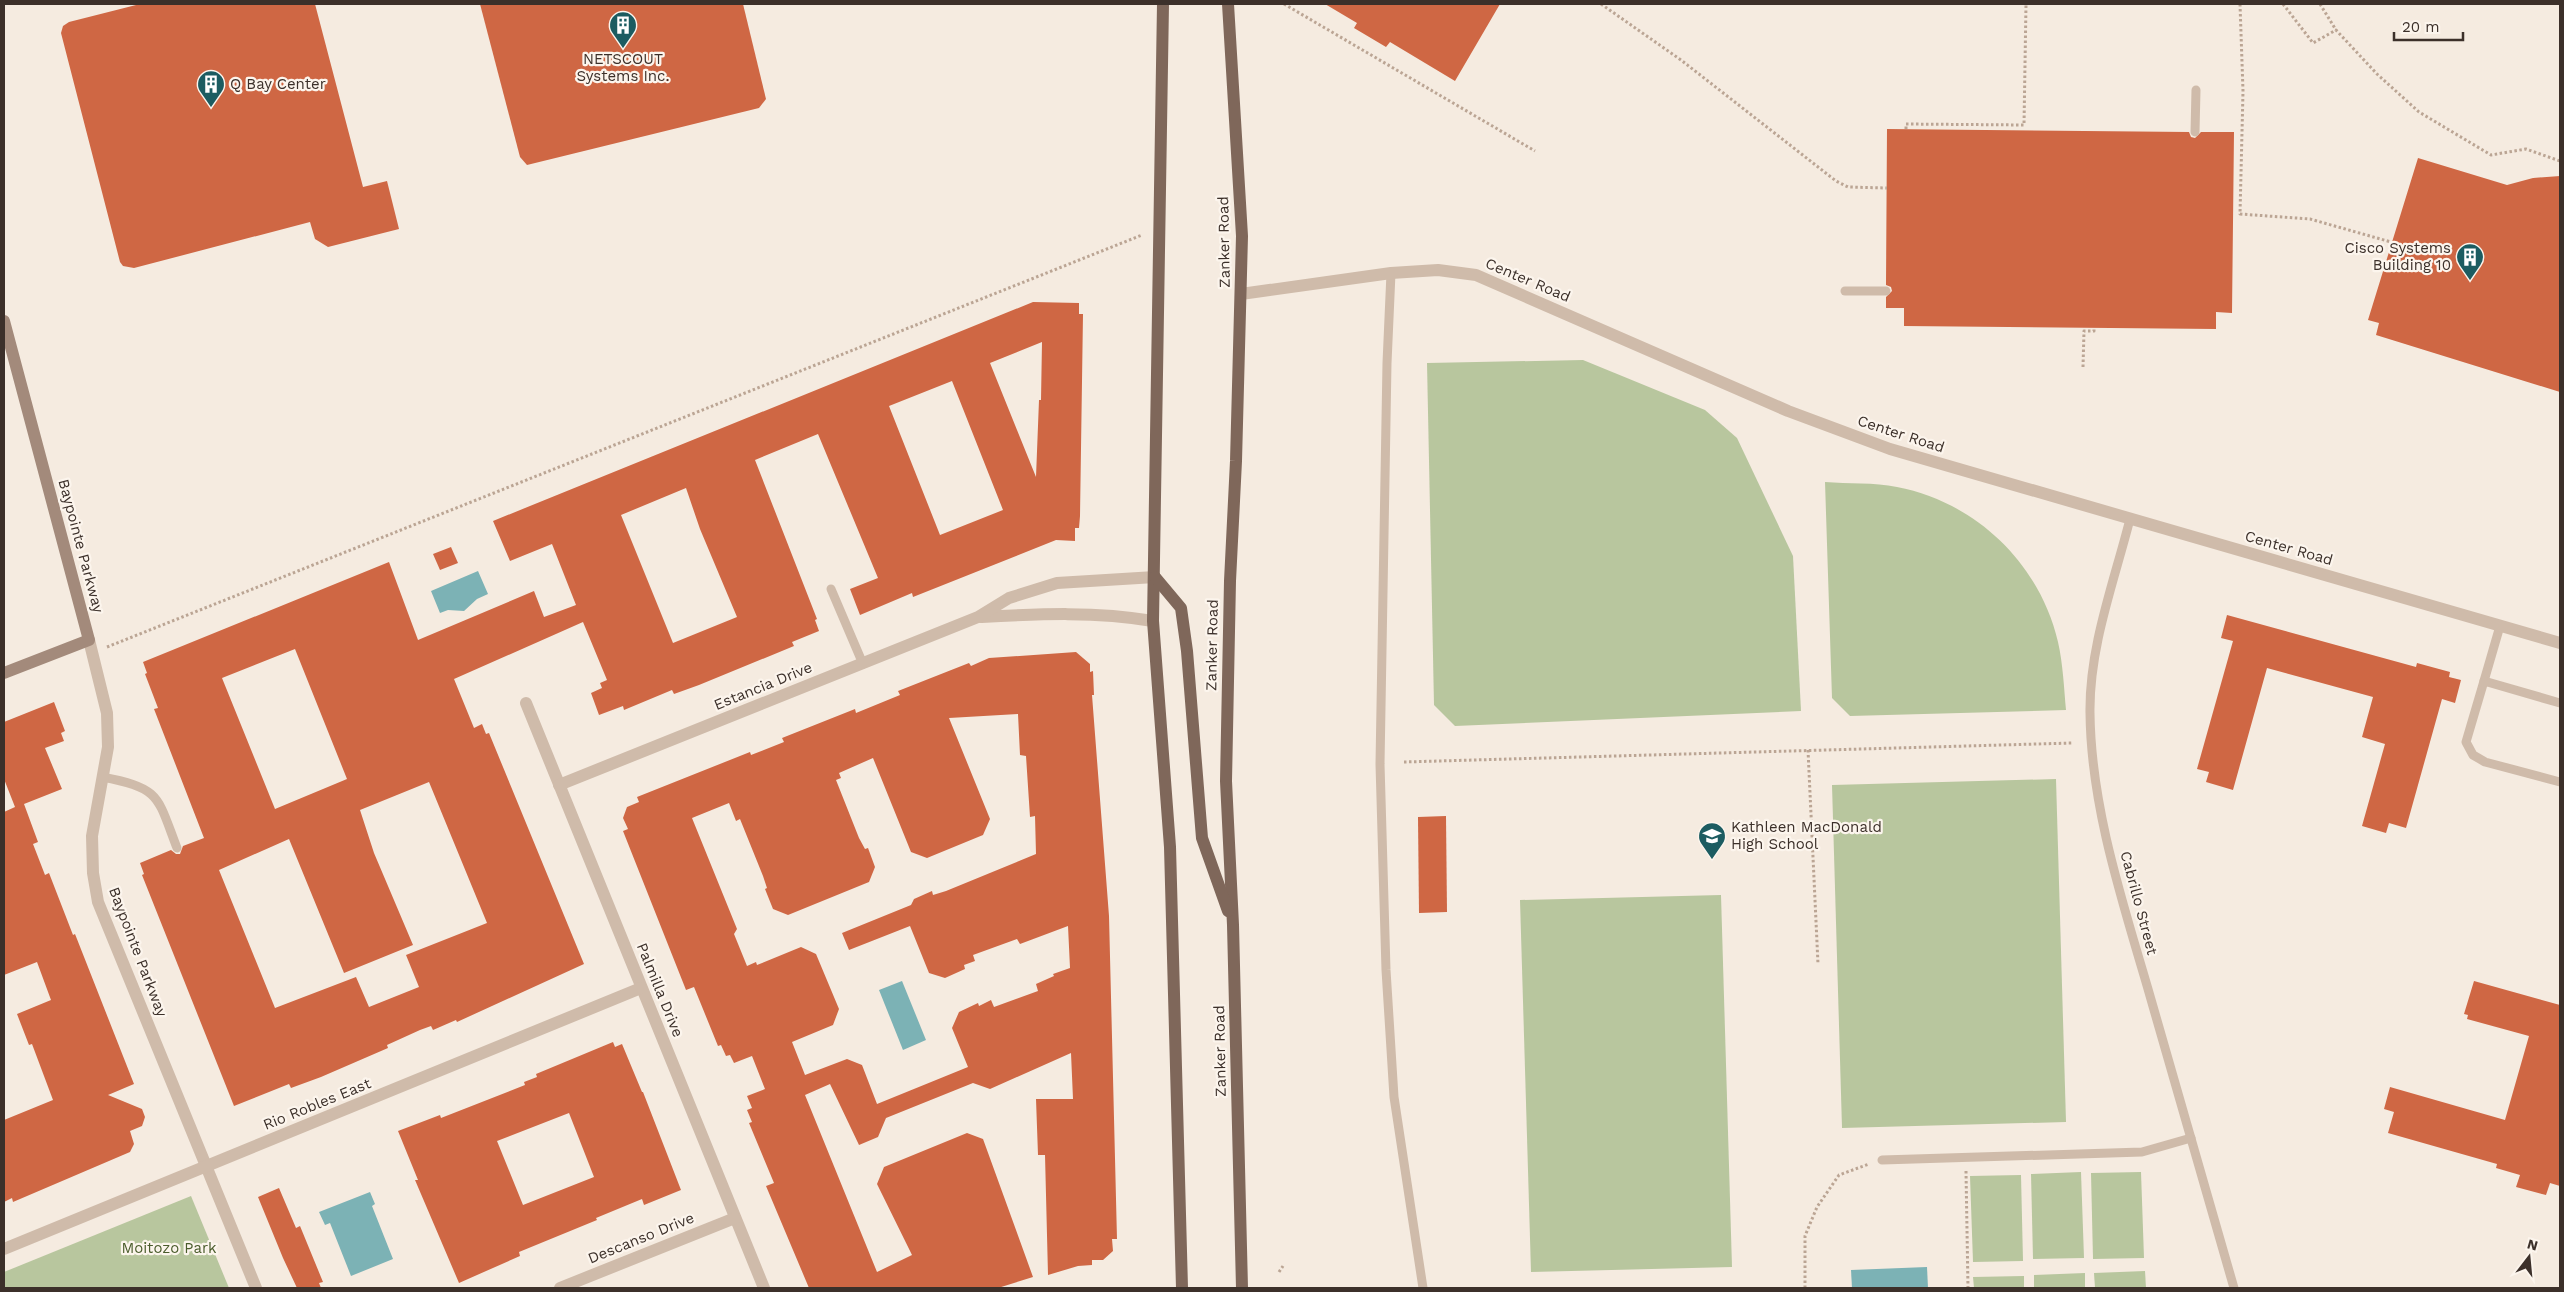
<svg xmlns="http://www.w3.org/2000/svg" width="2564" height="1292" viewBox="0 0 2564 1292" font-family="'Work Sans',sans-serif">
<style>
.green{fill:#b8c69e}
.water{fill:#7cb2b5}
.building{fill:#cf6744;fill-rule:evenodd}
.lines{fill:none;stroke-linecap:round;stroke-linejoin:round}
.path{stroke:#bba594;stroke-width:3;stroke-dasharray:2.5 2.5;stroke-linecap:butt}
.lane{stroke:#cfbbaa;stroke-width:9}
.street{stroke:#cfbbaa;stroke-width:12}
.secondary{stroke:#a38a7b;stroke-width:12}
.primary{stroke:#7f675a;stroke-width:12}
.labels{text-anchor:middle;stroke-width:4.5;stroke-linejoin:round;paint-order:stroke}
.poi-label{font-size:15px;fill:#3c302a;stroke:#fcf5ed;text-anchor:start}
.street-label{font-size:15px;fill:#3c302a;stroke:#fcf5ed}
.park-label{font-size:15px;fill:#4a5c2c;stroke:#fcf5ed}
</style>
<rect width="100%" height="100%" fill="#f5ebe0"/>
<g class="green">
<path d="M1583,360L1705,410L1737,438L1793,556L1801,711L1455,726L1434,705L1427,363Z"/>
<path d="M1825,482C1848,484 1874,482 1897,487C1976,502 2040,564 2058,642C2063,664 2064,688 2066,710L1850,716L1832,698Z"/>
<path d="M2056,779L2066,1122L1842,1128L1832,785Z"/>
<path d="M1721,895L1732,1267L1531,1272L1520,900Z"/>
<path d="M2081,1172L2084,1258L2033,1259L2031,1174Z"/>
<path d="M2141,1172L2144,1258L2093,1259L2091,1173Z"/>
<path d="M2021,1175L2023,1261L1973,1262L1970,1176Z"/>
<path d="M191,1196L229,1288H4V1272Z"/>
<path d="M2145,1271L2146,1288H2095L2094,1273Z"/>
<path d="M2085,1273V1288H2034V1275Z"/>
<path d="M2024,1276V1288H1974L1973,1277Z"/>
</g>
<g class="water">
<path d="M478,571L488,594L477,599L464,611L448,610L440,613L431,591Z"/>
<path d="M902,981L926,1040L903,1050L879,990Z"/>
<path d="M370,1192L375,1204L372,1206L393,1259L351,1276L330,1223L325,1225L319,1212Z"/>
<path d="M1927,1267L1928,1288H1852L1851,1270Z"/>
</g>
<g class="building">
<path d="M140,4H315L363,187L387,181L399,229L328,247L315,239L310,222L134,268L123,266L120,262L61,33L63,26L69,22Z"/>
<path d="M480,4H743L766,99L759,108L527,165L520,157Z"/>
<path d="M1325,4H1500L1455,81L1390,42L1386,47L1354,28L1357,23Z"/>
<path d="M1887,129L2189,132L2191,137L2195,138L2201,132H2234L2232,313L2216,312V329L1904,326V308H1886V297L1892,291L1891,287L1886,285Z"/>
<path d="M2418,158L2507,185L2533,178L2560,176V392L2376,335L2379,323L2368,320Z"/>
<path d="M1033,302L1079,303V314H1083L1080,516L1079,528H1075V541L1056,540L913,597L912,593L860,615L850,589L878,578L818,434L755,460L817,619L815,620L819,631L792,642L794,646L699,685L674,694L672,690L624,710L623,706L599,715L591,693L602,688L600,683L607,680L583,622L454,679L474,728L482,724L486,734L489,733L584,964L457,1022L456,1020L433,1030L431,1026L420,1030L387,1045L388,1048L321,1077L291,1088L289,1084L234,1106L142,875L144,874L140,863L171,850L176,854H180L183,846L204,838L154,709L158,708L145,674L147,673L143,662L389,562L418,640L534,591L544,617L576,605L552,544L510,561L493,521ZM1042,342L1041,400H1039L1036,477L990,363ZM952,381L1003,510L940,535L889,406ZM686,488L700,529L737,617L673,643L621,515ZM295,649L347,779L275,809L222,678ZM429,782L487,923L406,955L419,987L369,1007L356,977L275,1008L219,870L289,839L344,973L413,945L374,853L360,810Z"/>
<path d="M451,547L458,563L440,570L433,554Z"/>
<path d="M2227,615L2416,667L2417,663L2450,672L2449,677L2461,680L2455,703L2442,699L2406,828L2389,823L2386,833L2362,826L2385,744L2362,737L2373,697L2267,668L2233,790L2206,782L2209,772L2197,769L2233,641L2221,638Z"/>
<path d="M1076,652L1090,664V672L1093,671L1094,695H1092L1109,916L1117,1239H1112L1113,1251L1103,1260H1092V1265L1078,1266L1048,1275L1045,1155H1038L1036,1099H1073L1071,1053L990,1089L973,1083L886,1118L878,1137L859,1145L830,1084L805,1095L877,1272L912,1255L877,1184L884,1167L967,1133L983,1139L1033,1277L998,1288H809L766,1186L774,1183L749,1123L752,1122L747,1110L752,1108L747,1096L765,1089L752,1056L734,1063L730,1055L726,1056L721,1045L718,1046L694,987L686,990L623,831L628,829L623,818L627,807L639,802L637,797L750,752L751,755L784,742L782,738L855,709L856,713L900,695L898,691L969,663L971,666L989,658ZM1018,714L1020,755L1026,756L1030,817L1035,816L1036,854L946,891L933,895L932,891L914,899L911,905L842,933L849,950L910,926L929,973L945,978L965,969L964,965L975,961L973,955L1017,939L1020,944L1068,926L1070,968L1053,974L1054,976L1036,984L1038,991L994,1007L991,1000L979,1006L978,1003L959,1012L952,1028L968,1067L877,1104L862,1065L847,1059L805,1075L792,1042L833,1025L839,1009L816,954L801,947L757,965L756,962L747,966L734,934L737,929L692,818L729,803L736,821L740,819L763,876L767,888L765,889L773,909L788,915L869,882L875,867L868,848L865,849L859,838L836,780L841,778L839,773L873,758L911,852L927,858L983,835L990,819L949,718Z"/>
<path d="M54,702L65,731L61,733L64,741L45,748L62,789L24,804L38,842L33,844L45,875L49,873L73,935L75,934L134,1084L108,1095L142,1109L145,1117L142,1126L130,1131L134,1144L130,1152L13,1202L12,1198L4,1202V1120L53,1100L32,1044L29,1045L17,1014L51,1000L37,962L4,975V812L15,807L4,779V722Z"/>
<path d="M1446,816L1447,912L1419,913L1418,817Z"/>
<path d="M2474,981L2560,1005V1186L2550,1183L2546,1195L2516,1187L2520,1175L2496,1168L2497,1164L2388,1133L2394,1112L2384,1109L2390,1087L2505,1120L2529,1036L2467,1019L2468,1015L2464,1014Z"/>
<path d="M613,1042L615,1047L622,1044L642,1092H643L681,1190L644,1205L642,1199L596,1218L597,1220L519,1252L520,1256L459,1283L415,1180H418L398,1131L440,1115L441,1118L525,1085L524,1082L537,1077L536,1074ZM569,1113L594,1177L523,1205L497,1141Z"/>
<path d="M279,1188L296,1228L300,1226L323,1282L319,1283L321,1288H297L283,1258L258,1197Z"/>
</g>
<g class="lines">
<g class="path">
<path d="M1284,4L1535,151"/>
<path d="M1601,4L1681,60L1836,181L1848,187L1887,188"/>
<path d="M2240,4L2243,91L2240,214L2310,219L2391,242"/>
<path d="M2283,4L2313,43L2336,30L2377,74L2419,112L2491,155L2526,149L2560,161"/>
<path d="M2320,4L2336,30"/>
<path d="M1906,129V124L2024,125L2026,4"/>
<path d="M2083,367L2084,331H2094V328"/>
<path d="M107,647L1142,235"/>
<path d="M1808,750L1818,964"/>
<path d="M1404,762L2072,743"/>
<path d="M1966,1171L1968,1288"/>
<path d="M1279,1272L1283,1266"/>
<path d="M1805,1288V1236L1817,1207L1839,1175L1869,1164"/>
</g>
<g class="lane">
<path d="M2195,132L2196,90"/>
<path d="M1391,273L1387,363L1380,764L1386,970L1394,1097L1423,1288"/>
<path d="M1845,291H1886"/>
<path d="M2130,519C2114,582 2089,647 2090,713C2091,807 2122,900 2148,989C2177,1089 2205,1189 2234,1288"/>
<path d="M831,589L863,664"/>
<path d="M2484,681L2500,626"/>
<path d="M2560,703L2484,681L2466,742L2473,755L2485,762L2560,782"/>
<path d="M102,777C161,788 157,796 177,848"/>
<path d="M1882,1160L2142,1152L2191,1138"/>
</g>
<g class="street">
<path d="M1241,294L1391,273L1438,270L1476,275L1788,411L1890,449L2560,643"/>
<path d="M981,617C1039,614 1096,611 1153,621"/>
<path d="M89,640L107,713L108,747L92,836L93,873L98,902L256,1288"/>
<path d="M526,703L764,1288"/>
<path d="M559,785L978,617L1009,598L1057,583L1155,577"/>
<path d="M4,1249L641,988"/>
<path d="M560,1288L735,1218"/>
</g>
<path class="secondary" d="M4,321L89,640L4,673"/>
<g class="primary">
<path d="M1163,4L1153,621L1170,847L1182,1288"/>
<path d="M1228,4L1242,236L1236,461L1230,581L1226,781L1233,925L1242,1288"/>
<path d="M1155,577L1181,608L1187,651L1202,838L1228,911"/>
</g>
</g>
<defs>
<g id="building-pin" transform="scale(1.4375)"><path d="M0 17L-7.5 6A9.5 9.5 0 1 1 7.5 6Z" fill="#1c5c61" stroke="#fcf5ed"/><path d="M-4-6H4V6H1V3H-1V6H-4ZM-2.5-4.3h1.7v1.8h-1.7ZM.8-4.3h1.7v1.8H.8ZM-2.5-1h1.7V.8h-1.7ZM.8-1h1.7V.8H.8Z" fill="#fff"/></g>
<g id="school-pin" transform="scale(1.4375)"><path d="M0 17L-7.5 6A9.5 9.5 0 1 1 7.5 6Z" fill="#1c5c61" stroke="#fcf5ed"/><path d="M0-5L7-2L0 1L-7-2ZM-4 1L0 2.5L4 1V4Q0 6-4 4Z" fill="#fff"/></g>
</defs>
<g fill-rule="evenodd">
<use href="#building-pin" x="623" y="25"/>
<use href="#building-pin" x="211" y="84"/>
<use href="#building-pin" x="2470" y="257"/>
<use href="#school-pin" x="1712" y="836"/>
</g>
<g class="labels">
<g class="poi-label">
<text x="623" y="64" text-anchor="middle">NETSCOUT<tspan x="623" dy="17">Systems Inc.</tspan></text>
<text x="230" y="89">Q Bay Center</text>
<text x="2451" y="253" text-anchor="end">Cisco Systems<tspan x="2451" dy="17">Building 10</tspan></text>
<text x="1731" y="832">Kathleen MacDonald<tspan x="1731" dy="17">High School</tspan></text>
</g>
<g class="street-label">
<text transform="translate(1224 242) rotate(-91)" y="5">Zanker Road</text>
<text transform="translate(1528 280) rotate(23)" y="5">Center Road</text>
<text transform="translate(1901 434) rotate(18)" y="5">Center Road</text>
<text transform="translate(81 546) rotate(75)" y="5">Baypointe Parkway</text>
<text transform="translate(2289 548) rotate(16)" y="5">Center Road</text>
<text transform="translate(1212 645) rotate(-89)" y="5">Zanker Road</text>
<text transform="translate(763 686) rotate(-22)" y="5">Estancia Drive</text>
<text transform="translate(2139 903) rotate(75)" y="5">Cabrillo Street</text>
<text transform="translate(138 952) rotate(69)" y="5">Baypointe Parkway</text>
<text transform="translate(660 990) rotate(68)" y="5">Palmilla Drive</text>
<text transform="translate(1220 1051) rotate(-91)" y="5">Zanker Road</text>
<text transform="translate(317 1104) rotate(-22)" y="5">Rio Robles East</text>
<text transform="translate(641 1238) rotate(-22)" y="5">Descanso Drive</text>
</g>
<g class="park-label">
<text x="169" y="1253">Moitozo Park</text>
</g>
</g>
<rect width="2564" height="1292" fill="none" stroke="#3c302a" stroke-width="10"/>
<g transform="translate(2529 1257) rotate(16)" stroke="#fcf5ed" stroke-width="4" paint-order="stroke">
<path d="M0-4L9 19L0 12L-9 19Z" fill="#3c302a"/>
<text y="-8" font-size="14" font-weight="bold" text-anchor="middle" fill="#3c302a">N</text>
</g>
<path d="M2394 32v8h69v-8" fill="none" stroke="#3c302a" stroke-width="2.5"/>
<text x="2402" y="32" font-size="15" fill="#3c302a" stroke="#fcf5ed" stroke-width="4" paint-order="stroke">20 m</text>
</svg>
